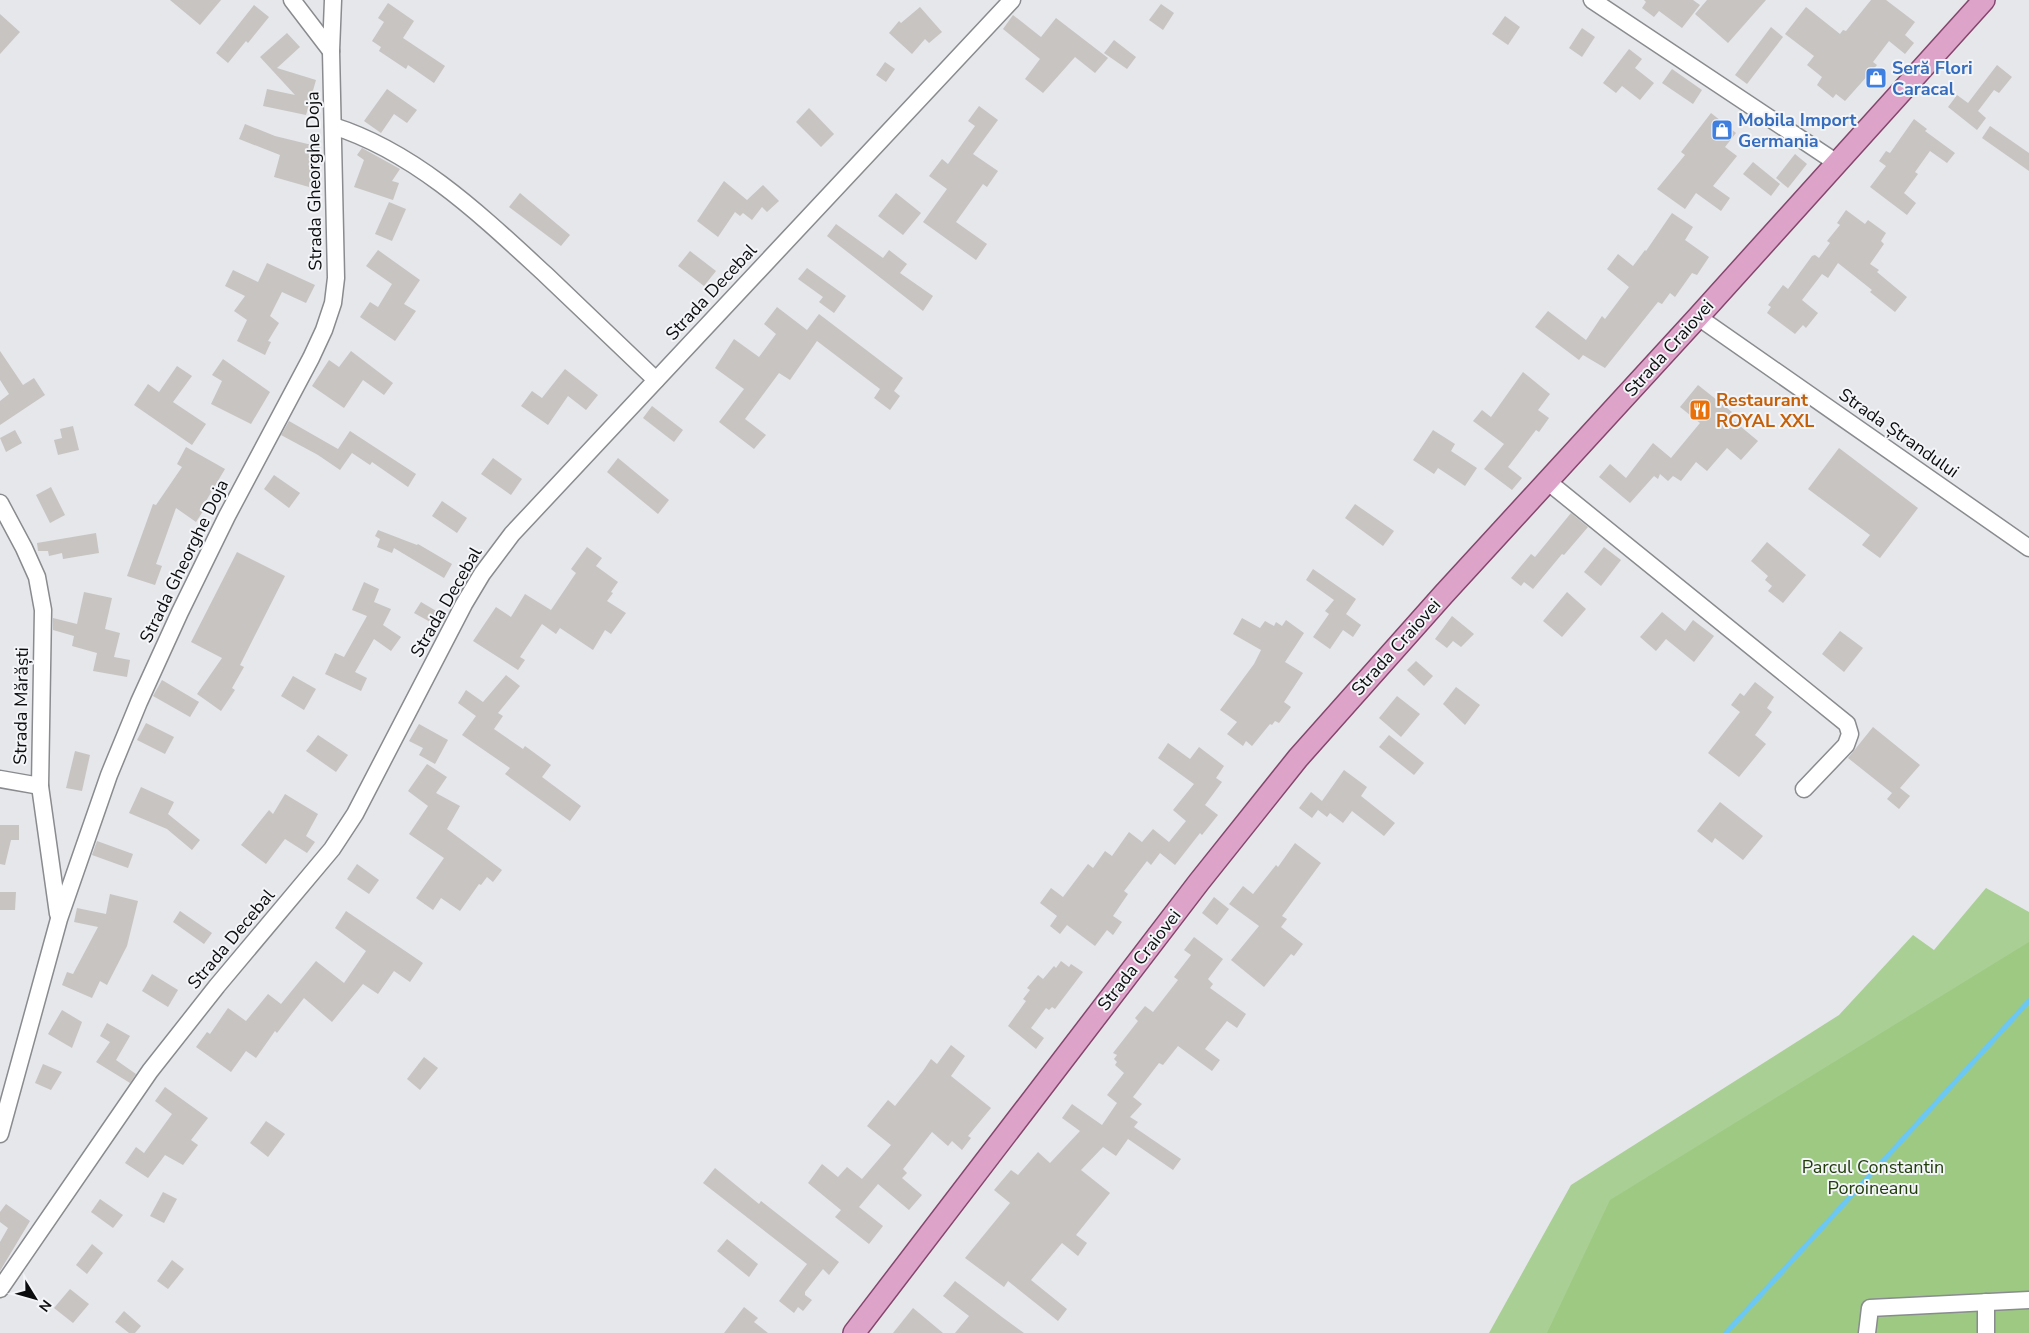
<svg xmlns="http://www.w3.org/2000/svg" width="2029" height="1333" viewBox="0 0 2029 1333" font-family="'Nunito Sans',sans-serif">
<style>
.green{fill:#aacf94}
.forest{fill:#9dc982}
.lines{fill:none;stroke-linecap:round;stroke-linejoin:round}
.stream{stroke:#6cc7f3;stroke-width:5}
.building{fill:#c8c4c2}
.minor-casing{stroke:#898b8e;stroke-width:19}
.major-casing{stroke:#85466e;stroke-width:24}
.minor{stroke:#fff;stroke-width:16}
.major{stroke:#dda3c8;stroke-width:21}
.labels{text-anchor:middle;stroke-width:4;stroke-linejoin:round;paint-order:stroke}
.shop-label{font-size:18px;font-weight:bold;fill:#366cbe;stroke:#f3f5f8;text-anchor:start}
.street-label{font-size:18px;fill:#0b0c0d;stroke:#f3f5f8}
.food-label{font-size:18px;font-weight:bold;fill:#c56008;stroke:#f3f5f8;text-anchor:start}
.park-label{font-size:18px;fill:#213d0a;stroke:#f3f5f8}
</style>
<rect width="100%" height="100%" fill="#e5e7eb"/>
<path class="green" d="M1986,888L2029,912V1333H1489L1571,1185L1839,1015L1913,935L1934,950Z"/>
<path class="forest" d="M2029,942V1333H1547L1610,1200Z"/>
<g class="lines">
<path class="stream" d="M1726,1333L2029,1001"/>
</g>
<g class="building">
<path d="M170,0H221L200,25Z"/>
<path d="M1644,0H1693L1700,5L1682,28L1659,11L1654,17L1642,8L1646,2Z"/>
<path d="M1707,0H1766L1728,43L1695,14Z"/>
<path d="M1871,0H1886L1915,22L1905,35L1914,43L1905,54L1889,41L1873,62L1877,65L1845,101L1836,94L1833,98L1817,85L1822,77L1807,65L1814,56L1785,34L1806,7L1840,34L1843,30L1846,31Z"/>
<path d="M388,3L414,21L403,38L445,66L434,83L408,65L406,69L379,51L381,47L372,41L384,22L378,18Z"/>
<path d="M1161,4L1174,13L1163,30L1149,20Z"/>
<path d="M254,5L269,17L248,43L246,41L228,63L216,53Z"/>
<path d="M920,7L942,32L929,43L925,39L912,54L889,33L899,21L901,23Z"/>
<path d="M0,14L20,32L0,54Z"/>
<path d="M1013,15L1041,37L1056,18L1108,58L1095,73L1075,57L1043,93L1025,79L1040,59L1003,29Z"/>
<path d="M1505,16L1520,27L1508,45L1492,34Z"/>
<path d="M1771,27L1783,37L1747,84L1735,75Z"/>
<path d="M1582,28L1595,37L1582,57L1569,48Z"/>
<path d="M287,33L300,47L277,68L316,80L306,115L263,106L267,89L295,95L260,57Z"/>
<path d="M1114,40L1136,57L1127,69L1104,53Z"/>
<path d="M1629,49L1642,59L1635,68L1654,83L1640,100L1622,86L1616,93L1603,83Z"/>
<path d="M885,62L895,69L886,82L876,75Z"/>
<path d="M1997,65L2012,77L1999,93L1994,90L1978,111L1986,118L1977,130L1948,107L1957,95L1968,103Z"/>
<path d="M1672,69L1702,90L1693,104L1662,83Z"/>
<path d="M387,89L417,110L407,123L394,114L381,133L364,121Z"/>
<path d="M979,106L998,120L973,154L998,171L987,187L983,184L956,222L987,244L976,260L923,222L947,189L929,176L942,159L948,164L975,126L968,121Z"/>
<path d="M809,108L834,134L821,147L796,122Z"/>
<path d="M1711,113L1736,133L1725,147L1737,156L1713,186L1730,198L1721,211L1696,193L1685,209L1657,189L1685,155L1681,152Z"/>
<path d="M1914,119L1927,129L1925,131L1955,153L1947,163L1930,151L1915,172L1918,174L1904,193L1916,203L1907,215L1870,187L1886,166L1879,161L1886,151L1890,153Z"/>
<path d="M245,124L275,136L320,147L309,187L274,177L280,155L239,139Z"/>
<path d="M1990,126L2029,153V171L1982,138Z"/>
<path d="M362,148L400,169L392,181L399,183L393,200L354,187L364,160L357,155Z"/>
<path d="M1795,154L1807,164L1788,188L1776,178Z"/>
<path d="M1753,162L1780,184L1771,196L1743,174Z"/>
<path d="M724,181L747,200L763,185L779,201L767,212L762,207L752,220L743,213L740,216L735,212L718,237L697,221Z"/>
<path d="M520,193L570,235L561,246L509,207Z"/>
<path d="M896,193L921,213L903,235L878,216Z"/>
<path d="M389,202L406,209L392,241L375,234Z"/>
<path d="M1846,210L1865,224L1868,220L1886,233L1881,241L1884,244L1870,264L1879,270L1877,272L1907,297L1895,312L1870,292L1872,290L1838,263L1828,278L1822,274L1802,300L1818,313L1806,328L1803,325L1795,334L1767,313L1771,307L1768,305L1783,285L1788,289L1812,256L1815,255L1819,258L1830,243L1827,241L1840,225L1837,223Z"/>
<path d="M1672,213L1693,227L1685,240L1709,257L1697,275L1692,273L1675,297L1670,293L1662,304L1658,302L1605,368L1583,355L1579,360L1535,327L1548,311L1586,340L1602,316L1605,319L1629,287L1607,269L1618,254L1633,266L1645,250L1646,251Z"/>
<path d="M836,224L883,258L889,250L907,264L900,273L933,296L923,311L827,236Z"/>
<path d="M378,250L420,280L404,304L416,311L395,341L360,317L370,302L378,307L392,284L366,266Z"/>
<path d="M690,251L716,271L704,286L678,266Z"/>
<path d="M267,263L315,285L306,303L282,292L270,316L279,323L268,341L271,342L265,355L237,341L247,320L234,311L245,296L225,286L233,270L258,282Z"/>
<path d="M807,268L846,296L834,313L819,302L823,297L798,279Z"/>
<path d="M777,307L807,330L819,314L903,378L894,391L900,396L890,410L874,398L880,389L817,341L790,380L779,373L745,419L766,435L754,449L719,422L744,389L715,368L734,339L759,357L776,334L764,324Z"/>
<path d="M0,351L23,385L34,378L45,395L0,425V401L9,394L0,380Z"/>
<path d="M351,351L393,383L384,395L363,380L344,408L312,386L329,360L339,367Z"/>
<path d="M223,359L270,392L251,424L211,404L222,381L212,375Z"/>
<path d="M177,366L192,376L173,402L206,424L192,445L134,405L148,384L159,392Z"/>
<path d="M565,369L598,395L586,410L568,396L548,425L521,406L532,391L542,398Z"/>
<path d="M1523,372L1550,394L1538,410L1549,418L1539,432L1536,430L1508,467L1522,478L1512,490L1484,469L1504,444L1473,421L1482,410L1491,417Z"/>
<path d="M1698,385L1732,412L1728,416L1758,441L1741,460L1727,448L1707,471L1696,462L1681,481L1673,476L1668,481L1660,474L1658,479L1654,476L1630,503L1599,477L1610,464L1626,478L1653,443L1671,458L1700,423L1680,407Z"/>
<path d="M652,406L683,430L674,442L643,418Z"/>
<path d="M289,421L338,449L350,431L416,474L408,487L372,462L370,465L352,453L340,470L318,455L281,435Z"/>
<path d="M73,426L79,450L58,455L54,440L62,438L60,429Z"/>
<path d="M15,430L22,443L6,452L0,438Z"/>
<path d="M1433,430L1455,444L1451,451L1477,468L1465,486L1438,468L1434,474L1413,460Z"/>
<path d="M186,447L225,469L203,506L205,508L196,522L176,508L156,564L162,566L155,585L127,576L153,504L156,505L182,467L177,464Z"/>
<path d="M1839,448L1918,508L1880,558L1862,545L1870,535L1808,489Z"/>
<path d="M493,458L522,479L511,495L481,474Z"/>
<path d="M618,458L669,500L658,514L607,472Z"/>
<path d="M274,475L300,493L289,508L264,489Z"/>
<path d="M51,487L65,515L50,523L36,495Z"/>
<path d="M442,501L467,518L457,533L432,516Z"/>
<path d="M1355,504L1394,531L1383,546L1345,518Z"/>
<path d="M1571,513L1588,527L1564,555L1562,554L1533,589L1524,582L1521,586L1511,578L1531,554L1535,557Z"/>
<path d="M378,530L417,545L418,544L452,564L444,578L394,548L392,553L377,547L380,539L375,536Z"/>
<path d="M96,533L99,553L63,559L62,553L49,556L48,551H38L37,543Z"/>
<path d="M1767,542L1806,575L1783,603L1768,591L1772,586L1765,580L1768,576L1751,561Z"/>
<path d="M587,547L602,558L596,566L618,582L611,592L613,593L607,601L626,613L611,634L605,630L593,650L560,628L556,634L542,624L520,657L525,660L518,670L473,641L496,607L511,617L525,594L551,610L576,573L571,569Z"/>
<path d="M1604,547L1621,560L1601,586L1584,572Z"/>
<path d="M237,552L285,576L240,665L244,667L232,688L235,690L221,711L197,694L222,658L191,642Z"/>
<path d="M1313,569L1356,599L1346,614L1361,625L1353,637L1343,630L1330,649L1313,637L1329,614L1325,611L1334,600L1306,580Z"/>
<path d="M364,582L379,589L374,602L391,609L383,625L401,637L391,651L374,639L355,672L367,678L361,691L325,674L335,653L344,657L367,616L352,610Z"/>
<path d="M84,592L112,598L105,629L120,633L114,657L130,660L127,677L93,671L97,653L72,646L74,636L53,630V618L77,624Z"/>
<path d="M1567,592L1586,609L1562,637L1543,621Z"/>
<path d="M421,602L438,612L432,623L414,613Z"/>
<path d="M1662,612L1685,631L1693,620L1714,636L1694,662L1666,639L1656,651L1640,637Z"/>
<path d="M1452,616L1474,634L1461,647L1453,641L1447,648L1435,639Z"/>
<path d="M1242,618L1260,628L1265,621L1274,626L1276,622L1282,626L1286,620L1304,633L1285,662L1303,673L1284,702L1291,707L1279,723L1275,721L1272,725L1270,724L1252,746L1246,741L1243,746L1227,734L1237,722L1220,710L1254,664L1261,650L1233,634Z"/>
<path d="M1840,631L1863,648L1844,672L1822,654Z"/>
<path d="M1416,661L1433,676L1424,686L1407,670Z"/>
<path d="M506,675L520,686L498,713L503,716L494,729L523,749L525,746L551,765L542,777L581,806L570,821L505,774L510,768L462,735L476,716L458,703L466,690L483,702Z"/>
<path d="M293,676L316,689L304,710L281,696Z"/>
<path d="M162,680L199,702L190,717L153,696Z"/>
<path d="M1755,682L1774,697L1767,708L1772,712L1755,735L1766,744L1739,777L1708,753L1740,712L1731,705L1740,693L1744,696Z"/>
<path d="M1456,687L1480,705L1465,725L1443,704Z"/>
<path d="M1397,696L1420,714L1401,737L1379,718Z"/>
<path d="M146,723L174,737L165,754L137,740Z"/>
<path d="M419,724L448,740L435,764L419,755L423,748L409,741Z"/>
<path d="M1873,727L1920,765L1900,788L1910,796L1899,809L1887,799L1892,793L1848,758Z"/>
<path d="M318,735L348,755L336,772L306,751Z"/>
<path d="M1389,735L1424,763L1414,775L1379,747Z"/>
<path d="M1168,743L1190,759L1199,747L1224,766L1216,778L1222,782L1205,805L1218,815L1202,835L1200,833L1175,865L1160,853L1151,865L1147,861L1124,891L1128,894L1113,916L1122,922L1113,935L1107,930L1095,946L1067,925L1060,934L1050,926L1057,916L1040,903L1051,888L1063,897L1088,864L1093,868L1105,851L1112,856L1129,832L1142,842L1153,829L1169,842L1186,821L1173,810L1194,784L1158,758Z"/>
<path d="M75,751L90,755L82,791L66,788Z"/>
<path d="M427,764L447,777L436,793L460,806L447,829L502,870L493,882L487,877L481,885L479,884L460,911L441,898L433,910L416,898L444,858L409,834L428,806L408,791Z"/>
<path d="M1344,770L1367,787L1361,796L1395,823L1384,836L1352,811L1343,823L1330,813L1327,817L1318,810L1312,818L1299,808L1311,792L1322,801Z"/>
<path d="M141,787L174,802L168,814L200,840L192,850L167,829L129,813Z"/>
<path d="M285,794L318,814L306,836L315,842L307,853L285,839L266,864L241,845L269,810L273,814Z"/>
<path d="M1720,802L1763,836L1743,860L1715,838L1712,843L1697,831Z"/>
<path d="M0,825H19V840H11L5,865L0,864Z"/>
<path d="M97,841L133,854L128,868L92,855Z"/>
<path d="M1295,843L1321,863L1282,916L1287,919L1281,927L1303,944L1294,956L1291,954L1264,987L1231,960L1259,926L1229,904L1243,886L1253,894L1276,865L1278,867Z"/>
<path d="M357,864L379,880L369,894L347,879Z"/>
<path d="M0,892H16L15,910H0Z"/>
<path d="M110,894L138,901L127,946L107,985L100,981L92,998L62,985L67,972L73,974L98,927L74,922L77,908L106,914Z"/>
<path d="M1214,897L1229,909L1217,925L1202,913Z"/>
<path d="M180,911L212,933L204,944L173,922Z"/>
<path d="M346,911L423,963L410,982L394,971L378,994L363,984L332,1022L304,998L277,1033L275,1031L256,1058L246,1051L231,1072L196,1047L207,1032L210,1034L228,1008L246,1021L268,994L281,1004L316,961L344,983L366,951L335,928Z"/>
<path d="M1194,937L1223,959L1208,979L1213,984L1210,988L1246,1014L1237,1028L1227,1021L1205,1049L1220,1060L1212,1071L1178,1046L1163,1065L1159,1063L1133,1097L1142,1104L1130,1117L1138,1122L1134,1127L1181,1159L1173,1170L1128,1139L1116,1156L1103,1147L1081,1170L1110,1193L1076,1235L1087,1243L1078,1256L1062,1243L1031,1280L1067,1309L1058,1321L1008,1281L1004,1287L965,1258L1010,1203L994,1190L1011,1170L1018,1175L1038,1152L1050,1163L1080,1131L1062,1118L1072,1104L1102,1125L1117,1103L1107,1095L1124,1073L1115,1065L1117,1062L1114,1059L1117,1055L1113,1053L1138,1021L1135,1018L1145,1006L1153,1012L1178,980L1174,977L1191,955L1184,950Z"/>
<path d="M1061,961L1069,967L1071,964L1083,972L1055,1009L1052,1007L1049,1010L1046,1008L1031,1028L1044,1038L1036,1049L1008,1026L1026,1001L1023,999L1030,990L1027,988L1038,975L1043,979L1054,966L1056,968Z"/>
<path d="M152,974L178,990L168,1007L142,991Z"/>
<path d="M62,1010L82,1022L72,1048L48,1034Z"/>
<path d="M107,1023L130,1036L116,1060L136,1074L130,1083L96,1062L110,1042L100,1036Z"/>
<path d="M951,1045L965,1056L951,1076L991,1108L968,1136L971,1138L962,1150L952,1141L948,1146L932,1132L903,1169L907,1173L902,1178L922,1195L909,1210L878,1184L859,1207L883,1226L869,1244L835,1217L841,1210L808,1183L822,1164L838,1177L847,1167L862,1179L891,1145L867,1126L888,1100L895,1106L923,1071L931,1059L937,1064Z"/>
<path d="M424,1057L438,1068L420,1090L407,1079Z"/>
<path d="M43,1064L62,1072L51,1090L35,1083Z"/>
<path d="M165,1087L208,1118L191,1140L198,1145L183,1165L165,1155L148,1178L125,1163L136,1147L144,1153L172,1114L155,1101Z"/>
<path d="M266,1121L285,1134L268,1157L250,1143Z"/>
<path d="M715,1168L759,1204L761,1201L839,1262L829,1275L823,1269L805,1292V1295L812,1300L803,1311L798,1307L794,1313L779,1301L807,1264L703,1183Z"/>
<path d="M163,1192L177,1199L164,1223L150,1216Z"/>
<path d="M100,1199L123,1215L113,1228L91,1212Z"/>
<path d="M6,1204L30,1221L0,1271V1242L8,1228L0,1222V1212Z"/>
<path d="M727,1239L758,1264L749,1277L717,1251Z"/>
<path d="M92,1244L103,1253L87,1274L76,1265Z"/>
<path d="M172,1260L184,1269L168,1289L157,1281Z"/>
<path d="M955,1281L1002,1317L1024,1333H955L969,1316L943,1296Z"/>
<path d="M70,1289L89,1304L73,1323L54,1308Z"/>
<path d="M744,1307L758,1318L754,1322L768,1333H724Z"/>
<path d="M913,1308L943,1333H893Z"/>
<path d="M124,1311L141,1326L135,1333H129L115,1322Z"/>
</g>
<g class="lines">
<g class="minor-casing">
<g id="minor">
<path d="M292,0L331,51"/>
<path d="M1592,0L1837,163"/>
<path d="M333,126C416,152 483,217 546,275C583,310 619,345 656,380"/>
<path d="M1698,317L2029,548"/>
<path d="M1547,481L1847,724L1850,734L1846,745L1804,789"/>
<path d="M0,503L24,548L37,577L43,610L40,786L58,914"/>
<path d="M0,779L40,786"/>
<path d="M0,1134L59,919L109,775L139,702L180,612L227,516L311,358L324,330L333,303L336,278L331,51L333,0"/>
<path d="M0,1289L150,1071L217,986L332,849L355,814L464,604L482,574L512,534L1012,0"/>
<path d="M1867,1333L1870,1308L2029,1300"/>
<path d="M1986,1333V1302"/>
</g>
</g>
<g class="major-casing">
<path id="major" d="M854,1333L1199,882L1298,758L1443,595L1698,317L1984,0"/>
</g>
<use href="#minor" class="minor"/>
<use href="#major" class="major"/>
</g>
<defs>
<g id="shop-square" transform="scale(1.125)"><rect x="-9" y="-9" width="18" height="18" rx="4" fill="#3f7fe0" stroke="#f3f5f8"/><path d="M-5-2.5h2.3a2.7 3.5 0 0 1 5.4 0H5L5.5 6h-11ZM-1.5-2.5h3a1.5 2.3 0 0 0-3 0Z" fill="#fff"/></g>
<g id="restaurant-square" transform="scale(1.125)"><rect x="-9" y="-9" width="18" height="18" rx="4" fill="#e8710a" stroke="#f3f5f8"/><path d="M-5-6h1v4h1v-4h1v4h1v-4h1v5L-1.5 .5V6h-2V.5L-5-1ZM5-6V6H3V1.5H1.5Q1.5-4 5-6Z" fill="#fff"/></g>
</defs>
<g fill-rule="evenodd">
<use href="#shop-square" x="1876" y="78"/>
<use href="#shop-square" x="1722" y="130"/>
<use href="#restaurant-square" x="1700" y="410"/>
</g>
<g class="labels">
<g class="shop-label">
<text x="1892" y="74">Seră Flori<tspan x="1892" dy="21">Caracal</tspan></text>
<text x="1738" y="126">Mobila Import<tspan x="1738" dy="21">Germania</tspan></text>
</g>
<g class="street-label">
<text transform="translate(314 181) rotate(-91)" y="6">Strada Gheorghe Doja</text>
<text transform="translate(711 292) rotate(-47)" y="6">Strada Decebal</text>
<text transform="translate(1669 348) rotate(-48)" y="6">Strada Craiovei</text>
<text transform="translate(1899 433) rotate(35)" y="6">Strada Ștrandului</text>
<text transform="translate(184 561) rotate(-64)" y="6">Strada Gheorghe Doja</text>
<text transform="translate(446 602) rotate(-60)" y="6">Strada Decebal</text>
<text transform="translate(1396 647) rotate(-48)" y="6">Strada Craiovei</text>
<text transform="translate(21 706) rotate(-89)" y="6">Strada Mărăști</text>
<text transform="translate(231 939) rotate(-50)" y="6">Strada Decebal</text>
<text transform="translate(1139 960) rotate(-52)" y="6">Strada Craiovei</text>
</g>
<g class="food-label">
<text x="1716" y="406">Restaurant<tspan x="1716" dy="21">ROYAL XXL</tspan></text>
</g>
<g class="park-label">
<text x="1873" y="1173">Parcul Constantin<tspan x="1873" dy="21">Poroineanu</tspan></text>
</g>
</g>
<g transform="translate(35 1298) rotate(127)" stroke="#f3f5f8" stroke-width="4" paint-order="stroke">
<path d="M0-4L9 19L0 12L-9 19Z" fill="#0b0c0d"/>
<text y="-8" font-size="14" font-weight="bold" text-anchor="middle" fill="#0b0c0d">N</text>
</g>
</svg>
